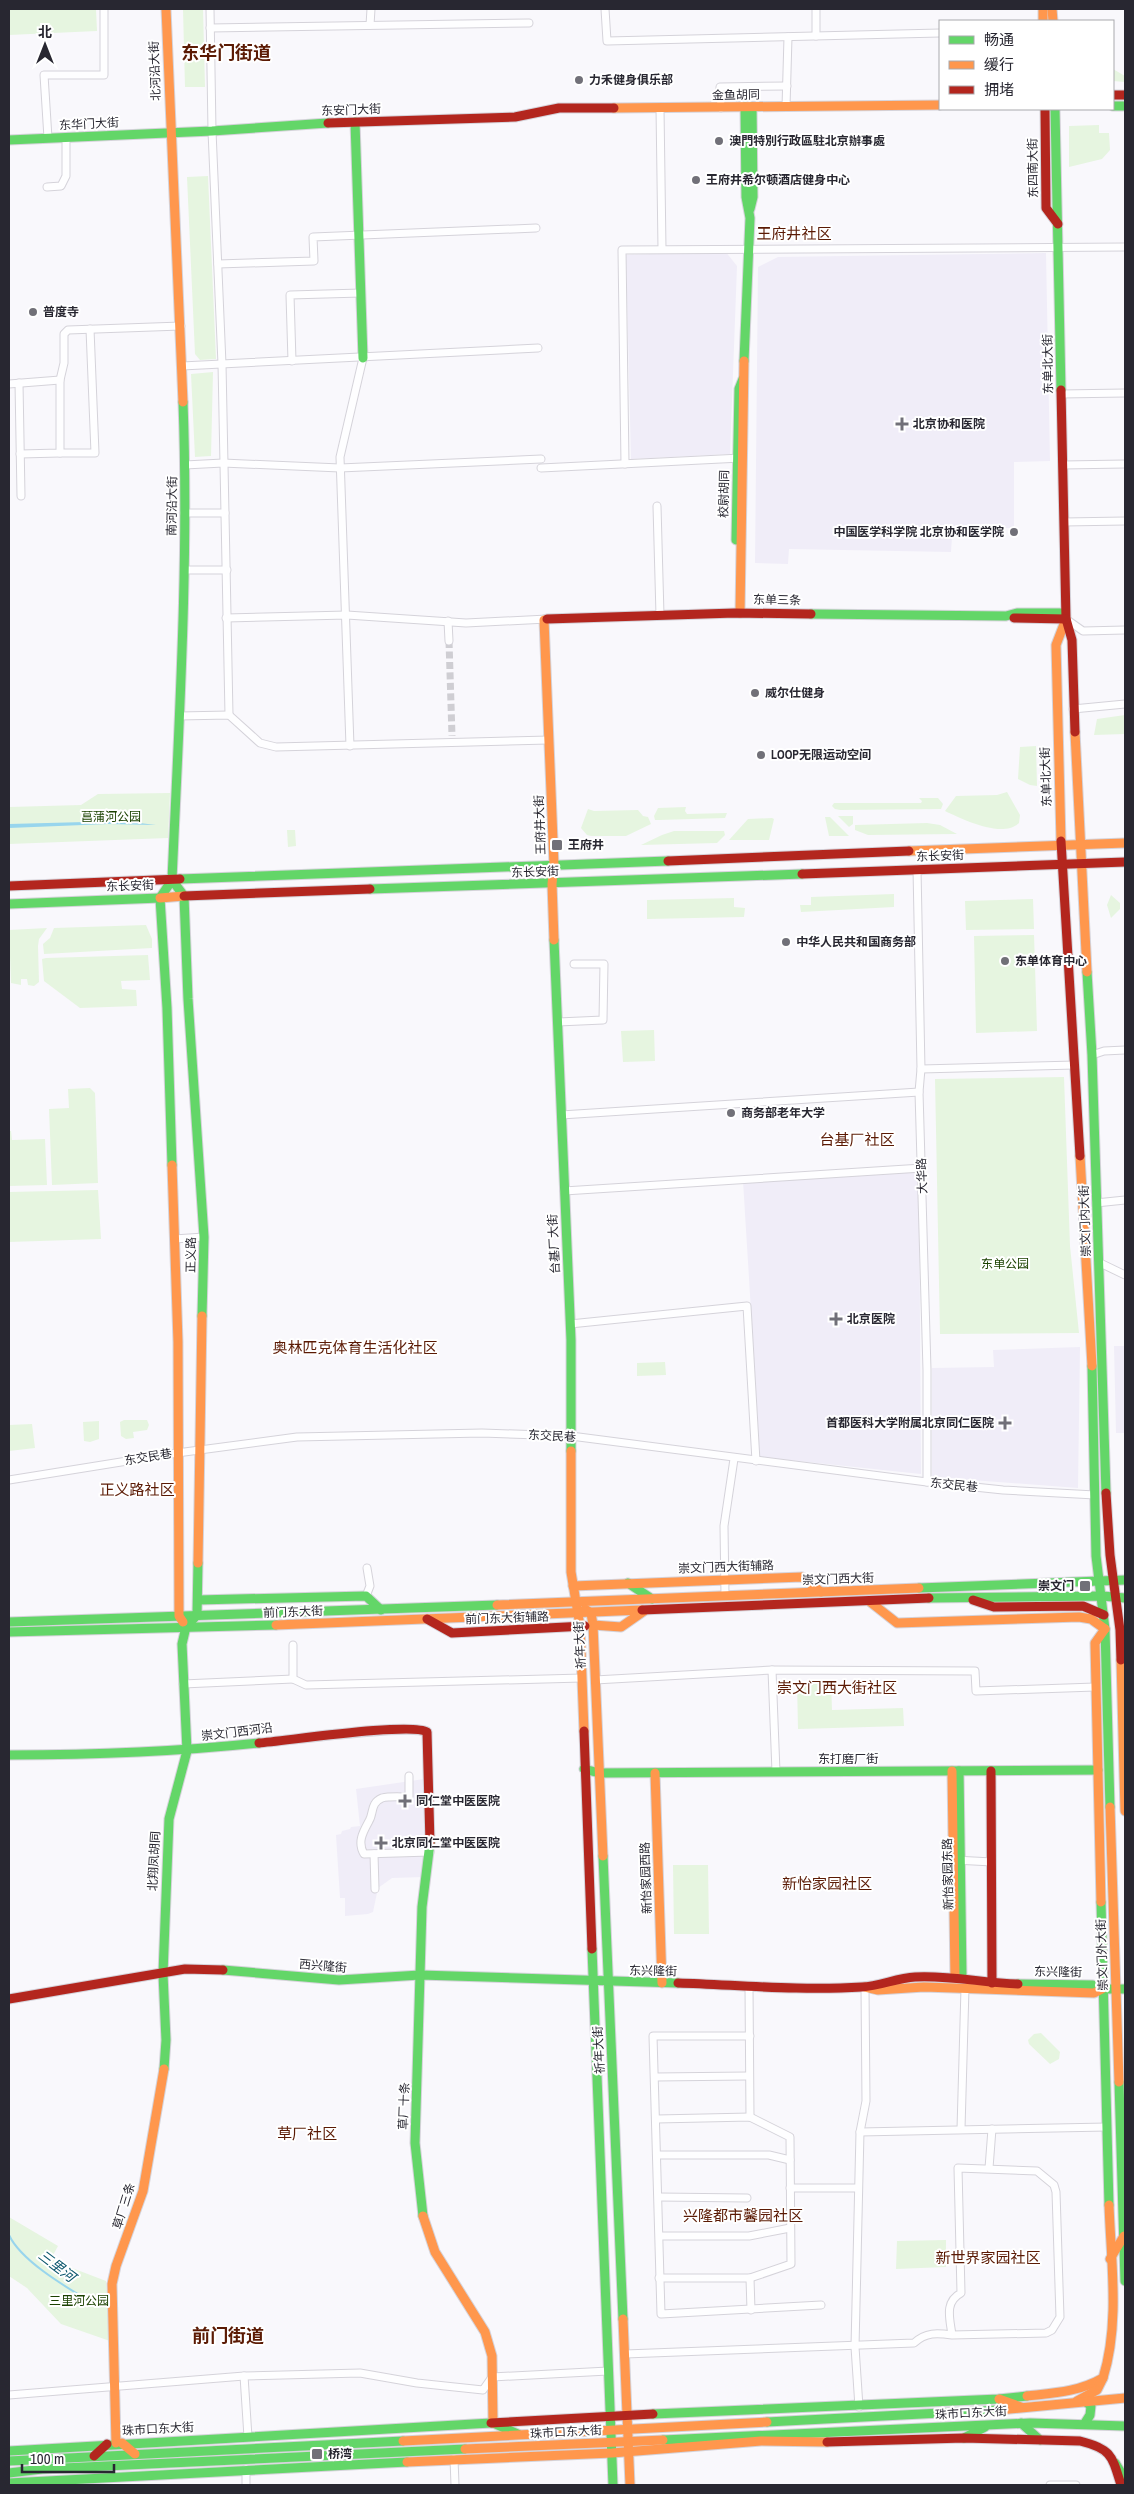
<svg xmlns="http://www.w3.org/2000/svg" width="1134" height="2494" viewBox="0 0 1134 2494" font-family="'Archivo Narrow','Noto Sans SC',sans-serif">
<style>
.medical{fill:#f0edf8}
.green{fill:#e6f5e0}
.water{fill:#98d5ed}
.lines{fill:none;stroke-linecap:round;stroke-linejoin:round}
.stream{stroke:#98d5ed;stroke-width:2}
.street-tunnel{stroke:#cfced3;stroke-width:7;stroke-dasharray:7 3.5;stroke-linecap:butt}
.street-casing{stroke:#d5d3da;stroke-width:9}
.fast-casing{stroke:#d5d3da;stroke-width:11}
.slow-casing{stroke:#d5d3da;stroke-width:11}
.jam-casing{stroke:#d5d3da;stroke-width:11}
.street{stroke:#fefeff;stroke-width:7}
.fast{stroke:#63d668;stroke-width:9}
.slow{stroke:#ff974d;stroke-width:9}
.jam{stroke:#b3261e;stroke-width:9}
.poi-dot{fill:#717078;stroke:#fff;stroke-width:2}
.labels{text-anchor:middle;stroke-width:4;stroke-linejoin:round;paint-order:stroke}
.street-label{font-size:12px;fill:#282731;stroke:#fff}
.poi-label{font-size:12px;font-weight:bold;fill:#282731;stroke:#fff;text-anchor:start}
.park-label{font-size:12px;fill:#1b4100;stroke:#fff}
.water-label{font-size:14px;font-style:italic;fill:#09556b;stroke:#fff}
.quarter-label{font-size:15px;fill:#5b1a04;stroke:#fff}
.district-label{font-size:18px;font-weight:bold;fill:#5b1a04;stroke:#fff}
</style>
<rect width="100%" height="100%" fill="#f9f8fc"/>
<g class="medical">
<path d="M725,251L737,266L730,454L631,459L626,255Z"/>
<path d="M1046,253L1050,461L1014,462V528H977V537H952L951,552L789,549L788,564L755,563L758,267L778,257Z"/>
<path d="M919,1172L921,1474L760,1457L743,1181Z"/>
<path d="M1114,1346H1125V1433H1116Z"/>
<path d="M1080,1347L1078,1488L932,1477V1368L994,1367L993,1350Z"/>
<path d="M424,1779V1877L392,1878L378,1888L373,1912L368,1914L345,1916V1898H340L336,1835L341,1834L342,1831L350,1829L351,1827L360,1826L356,1789Z"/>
</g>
<g class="green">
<path d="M9,9H96L97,31L9,35Z"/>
<path d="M183,9H203L205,87H185Z"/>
<path d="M1113,69L1125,76V82L1113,81Z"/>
<path d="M1099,125V133H1109L1110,150L1102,159L1069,167V126Z"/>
<path d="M208,176L216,359L200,360L195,354L187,177Z"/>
<path d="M213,372L211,456L195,457L191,374Z"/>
<path d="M1125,715V734L1094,735L1097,719Z"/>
<path d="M1036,746L1037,786L1030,785L1018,779L1020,747Z"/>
<path d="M1007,792L1020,815L1019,823C1002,839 962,819 945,811L956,796L997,795Z"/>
<path d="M170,793L168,838L9,844V807L81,805L98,794Z"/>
<path d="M919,798H938L943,804L941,809L840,810L835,809L832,806L834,803H921L922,801Z"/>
<path d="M686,807L685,811L687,814L727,813L725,818L659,820H655L654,816L658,808Z"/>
<path d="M588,809L594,811L638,810L643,816L648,817L651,824L626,836H591L587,835L581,828Z"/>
<path d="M838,816H853V824L849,827Z"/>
<path d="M825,817H830L849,836H829Z"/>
<path d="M772,818L774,819L769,840H729L748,819Z"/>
<path d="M927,823L940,825L957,834L868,835L855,830V825Z"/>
<path d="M287,830H295L296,846L288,847Z"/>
<path d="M674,831H724L725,835L717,843L641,845L662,835Z"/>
<path d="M894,894V907L801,912L800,905H811V897Z"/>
<path d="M1111,895L1120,903V909L1111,918L1107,905Z"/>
<path d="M734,898V907L745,908L744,917L647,919V900Z"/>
<path d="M1033,899L1034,929L966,930L965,901Z"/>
<path d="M146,925L152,939V948L44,954L43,944L50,938L54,928Z"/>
<path d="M47,928L39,939L38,946L39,982L34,986L28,985L27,979H21V985L11,983L9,930Z"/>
<path d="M1034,935L1037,1031L976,1033L974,936Z"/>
<path d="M148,955L150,980L121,981L122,989L136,990L137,1006L80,1008L44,981L42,959L46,958Z"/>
<path d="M654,1030L655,1061L623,1062L621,1031Z"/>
<path d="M1064,1077L1070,1246L1079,1333L940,1334L935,1079Z"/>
<path d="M90,1088L95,1093L98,1183L52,1185L49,1109L69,1108L68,1089Z"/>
<path d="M9,1131H11L12,1140L45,1139L47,1185L9,1186Z"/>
<path d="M98,1190L101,1239L9,1242V1192Z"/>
<path d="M665,1362L666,1375L637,1376V1363Z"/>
<path d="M124,1420H147L149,1425L147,1430L133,1432L134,1438L126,1439L121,1436L120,1422Z"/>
<path d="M99,1421V1439L90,1442L84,1441L83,1422Z"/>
<path d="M32,1424L35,1448L9,1451V1425Z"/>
<path d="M831,1682L832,1710L903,1708L904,1726L798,1729L797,1683Z"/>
<path d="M673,1865H708L709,1934H674Z"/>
<path d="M1041,2033L1060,2052L1059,2059L1050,2064L1029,2044L1028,2040L1034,2034Z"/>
<path d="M9,2217L58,2246L52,2257L59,2263L106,2281L110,2341L61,2324L27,2288L9,2276Z"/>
<path d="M946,2240V2267L896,2269L897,2241Z"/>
</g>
<path class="water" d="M123,821L156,825L108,824L9,828V824Z"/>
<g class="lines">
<path class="stream" d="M9,2235C22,2263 73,2291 99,2307"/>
<path class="street-tunnel" d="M449,641L452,736"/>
<g class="street-casing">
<g id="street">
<path d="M210,9L212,131L222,364L229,715"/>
<path d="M605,9L607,41L940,33"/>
<path d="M816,9V36"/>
<path d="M370,25L371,9"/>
<path d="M210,28L529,23"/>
<path d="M786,107L788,37"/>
<path d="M660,108L662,249"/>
<path d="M721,108L720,87L787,86"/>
<path d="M48,138L44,75H104V9"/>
<path d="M47,187L61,186L66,176V138"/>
<path d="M218,264L314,261L313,237L536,228"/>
<path d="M292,361L290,295L361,293"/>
<path d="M182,366L538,348"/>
<path d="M19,383L21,496"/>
<path d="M9,384L60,380"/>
<path d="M1061,394L1125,393"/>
<path d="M60,453H95L90,329"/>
<path d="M20,454L60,453V380L64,363V334L68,330L181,326"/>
<path d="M625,464L622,250L1125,247"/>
<path d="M185,465L223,463L340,468L541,459"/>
<path d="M1063,465L1125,464"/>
<path d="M541,468L741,458"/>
<path d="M657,506L660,615"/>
<path d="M184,513H225"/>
<path d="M1064,522L1125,521"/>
<path d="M185,570H227"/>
<path d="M226,618L347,615L466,623L547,619"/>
<path d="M1066,619L1083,631L1125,630"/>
<path d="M448,621L449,641"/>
<path d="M1073,709L1125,704"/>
<path d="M179,716L229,715L260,743L276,747L549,740"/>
<path d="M350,746L340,457L363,358"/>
<path d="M917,869L921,1069L919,1092L927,1370V1482"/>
<path d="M558,1022L603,1020L604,964H574"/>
<path d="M1092,1055L1104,1051L1125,1050"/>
<path d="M921,1069L1075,1065"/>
<path d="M561,1115L919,1092"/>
<path d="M564,1191L922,1168"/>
<path d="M1096,1203L1125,1200"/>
<path d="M174,1239L204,1237"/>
<path d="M1098,1262L1125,1275"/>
<path d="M570,1324L747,1306L756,1461"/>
<path d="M9,1480L177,1453L297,1437L482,1433L571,1436L927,1482L1003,1490L1095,1495"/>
<path d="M366,1596L370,1586L367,1568"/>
<path d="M725,1596L724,1526L734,1459"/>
<path d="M293,1645V1679L306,1685L582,1678"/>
<path d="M772,1670L776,1772"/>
<path d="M595,1680L772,1670L975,1671L976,1691L1095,1687"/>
<path d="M183,1684L293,1679"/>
<path d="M409,1776V1797C401,1797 390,1796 382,1798C370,1803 374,1813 369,1821C363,1832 357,1842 364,1854L430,1852"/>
<path d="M374,1854L375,1889"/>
<path d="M955,1860L992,1862"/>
<path d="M749,1986L750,2117"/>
<path d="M750,2036H653L661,2314L821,2305"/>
<path d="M655,2077L748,2076"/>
<path d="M657,2119L750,2117L790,2137L791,2264L750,2278H659"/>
<path d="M961,2129L965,1988"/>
<path d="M860,2132L1107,2127"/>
<path d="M657,2155H769L790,2160"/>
<path d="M989,2168L992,2129"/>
<path d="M790,2188H858"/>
<path d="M659,2197L747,2198"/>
<path d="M660,2236H749L790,2228"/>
<path d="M750,2278L751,2310"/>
<path d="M625,2354L914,2343C926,2332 937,2333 952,2335L1046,2333L1052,2330L1060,2317L1056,2192L1054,2185L1037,2171L958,2168L961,2293C944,2302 950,2319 952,2335"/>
<path d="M244,2376L248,2437"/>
<path d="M9,2395L244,2376L360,2373L417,2383L483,2390L492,2377L608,2371"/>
<path d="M859,2407L855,2347L860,2132L866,2101L865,1987"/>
<path d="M454,2459L455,2485"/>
<path d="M246,2469V2485"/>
<path d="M1050,2485H1076"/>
</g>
</g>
<g class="fast-casing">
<g id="fast">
<path d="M1113,106H1125"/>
<path d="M1055,109L1061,390"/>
<path d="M355,122L363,358"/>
<path d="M9,140L212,131L328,123"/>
<path d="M750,209L753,197L752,107"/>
<path d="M744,361L750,218L746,197L745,107"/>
<path d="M736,540L739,389L743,379"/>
<path d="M811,614L1006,616L1017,613H1065"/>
<path d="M180,879L668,861"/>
<path d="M172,880C179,721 189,561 183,402"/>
<path d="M172,880L160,898L167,1008L172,1165"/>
<path d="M172,880L184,896L188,999L204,1237L202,1316"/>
<path d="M370,889L802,874"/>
<path d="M9,904L160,898"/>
<path d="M554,940L571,1340V1451"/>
<path d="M1087,972L1092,1055L1106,1493"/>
<path d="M1092,1366L1096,1556L1105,1629L1110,1807"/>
<path d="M628,1583L652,1599"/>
<path d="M919,1588L1125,1580"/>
<path d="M929,1598L1102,1596L1125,1598"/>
<path d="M198,1600L366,1596L381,1610"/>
<path d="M9,1622L497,1605"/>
<path d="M9,1632L276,1625"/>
<path d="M9,1755C93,1755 175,1752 259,1743"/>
<path d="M584,1769L599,1773L1098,1770"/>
<path d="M959,1771L962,1977"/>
<path d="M603,1856L623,2319"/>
<path d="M1101,1902L1109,2205"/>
<path d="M592,1949L613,2485"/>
<path d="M223,1970L339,1980L420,1975L678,1983"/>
<path d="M1018,1984L1093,1985L1102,1989H1125"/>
<path d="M164,2069L166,2040L163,1974L169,1819L187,1751L182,1644L186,1627L197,1615L198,1563"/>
<path d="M1119,2082L1125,2281"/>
<path d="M423,2216L415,2143L422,1907L430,1843"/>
<path d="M653,2414L999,2399L1027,2396"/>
<path d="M767,2422L999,2410"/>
<path d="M493,2423L518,2434"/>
<path d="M1021,2423L1040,2440"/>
<path d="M1085,2423L1090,2415L1091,2406L1086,2402"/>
<path d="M964,2438L985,2427"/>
<path d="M663,2440L1030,2423L1125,2426"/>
<path d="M9,2451L491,2423"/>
<path d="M9,2461L403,2441"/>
<path d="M1115,2463L1125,2479"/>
<path d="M9,2473L42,2469L465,2449"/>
<path d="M9,2483L407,2462"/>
</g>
</g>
<g class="slow-casing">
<g id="slow">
<path d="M166,9L183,402"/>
<path d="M1043,9V21"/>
<path d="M1052,9L1053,21"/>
<path d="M614,108L940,105"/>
<path d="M740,613L744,361"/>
<path d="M544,620L554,865L552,884L554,940"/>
<path d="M1075,732L1087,972"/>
<path d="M1061,841L1056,645L1066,619"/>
<path d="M909,851L1125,843"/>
<path d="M160,898L184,896"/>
<path d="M1080,1156L1092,1366"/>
<path d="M172,1165L178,1342L179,1616L183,1622"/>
<path d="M571,1451V1572L580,1626L584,1731"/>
<path d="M198,1563L202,1316"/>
<path d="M573,1586L802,1577L821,1592"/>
<path d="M869,1601L897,1623L1079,1617L1091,1619L1105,1629"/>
<path d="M497,1605L919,1588"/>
<path d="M585,1609L591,1613L593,1625L603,1856"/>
<path d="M276,1625L642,1610"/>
<path d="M593,1625L621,1627L644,1611"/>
<path d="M1121,1660L1125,1811"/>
<path d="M952,1771L955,1977"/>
<path d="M655,1773L662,1983"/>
<path d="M1110,1807L1119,2082"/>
<path d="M1101,1902L1095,1643L1105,1629"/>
<path d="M865,1987L878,1990L924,1987L1094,1993L1102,1989"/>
<path d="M423,2216L435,2252L485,2332L492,2356L493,2423"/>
<path d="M1110,2259L1124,2236"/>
<path d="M623,2319L630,2485"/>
<path d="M1027,2396C1054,2393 1079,2392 1103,2378C1120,2324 1111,2261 1109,2205"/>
<path d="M999,2399L1021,2407"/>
<path d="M1077,2401L1097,2390L1103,2378"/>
<path d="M999,2410L1125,2398"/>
<path d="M403,2441L767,2422"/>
<path d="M116,2443L112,2284L116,2266L143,2191L164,2069"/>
<path d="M122,2443L135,2454"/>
<path d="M465,2449L663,2440"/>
<path d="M407,2462L612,2453L761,2441L827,2442"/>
</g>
</g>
<g class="jam-casing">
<g id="jam">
<path d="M1113,95H1125"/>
<path d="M1045,109L1046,208L1058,224"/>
<path d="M328,123L515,117L559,108H614"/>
<path d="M1061,390L1066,619L1072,640L1075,732"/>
<path d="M1014,618L1066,619"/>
<path d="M547,619L735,613L811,614"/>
<path d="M1061,841L1080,1156"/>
<path d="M668,861L909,851"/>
<path d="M802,874L1125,862"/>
<path d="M9,886L180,879"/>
<path d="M184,896L370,889"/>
<path d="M1106,1493L1110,1555L1120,1630L1121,1660"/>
<path d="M973,1600L994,1607L1083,1606L1104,1615"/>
<path d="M642,1610L929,1598"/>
<path d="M427,1619L452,1633L585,1626"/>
<path d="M584,1731L592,1949"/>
<path d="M259,1743C286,1741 411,1722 427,1732L430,1843"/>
<path d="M991,1771L992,1983"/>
<path d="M678,1983C739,1985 801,1991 862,1987C880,1986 897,1978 915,1977C950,1975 983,1983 1018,1984"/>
<path d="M9,1999L185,1969L223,1970"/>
<path d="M491,2423L653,2414"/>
<path d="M827,2442L964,2438L1080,2441C1112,2449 1112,2456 1121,2485"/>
<path d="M94,2456L107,2444"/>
</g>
</g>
<use href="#street" class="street"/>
<use href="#fast" class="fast"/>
<use href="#slow" class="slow"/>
<use href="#jam" class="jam"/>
</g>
<g class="poi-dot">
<circle cx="579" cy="80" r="5"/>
<circle cx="719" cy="141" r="5"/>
<circle cx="696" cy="180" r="5"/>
<circle cx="33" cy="312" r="5"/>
<path d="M899.5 416.5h5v5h5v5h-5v5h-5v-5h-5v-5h5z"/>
<circle cx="1014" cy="532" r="5"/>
<circle cx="755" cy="693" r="5"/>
<circle cx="761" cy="755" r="5"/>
<rect x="551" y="839" width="12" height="12" rx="2.5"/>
<circle cx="786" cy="942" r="5"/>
<circle cx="1005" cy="961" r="5"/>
<circle cx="731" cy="1113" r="5"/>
<path d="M833.5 1311.5h5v5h5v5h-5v5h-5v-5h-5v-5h5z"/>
<path d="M1002.5 1415.5h5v5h5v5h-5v5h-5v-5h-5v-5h5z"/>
<rect x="1079" y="1580" width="12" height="12" rx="2.5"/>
<path d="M402.5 1793.5h5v5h5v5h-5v5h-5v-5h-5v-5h5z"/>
<path d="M378.5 1835.5h5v5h5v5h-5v5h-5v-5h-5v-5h5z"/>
<rect x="311" y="2448" width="12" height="12" rx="2.5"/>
</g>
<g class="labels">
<g class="street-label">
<text transform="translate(155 71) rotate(-92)" y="4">北河沿大街</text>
<text transform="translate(736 95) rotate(-1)" y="4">金鱼胡同</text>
<text transform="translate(351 110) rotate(-2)" y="4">东安门大街</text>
<text transform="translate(89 124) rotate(-3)" y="4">东华门大街</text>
<text transform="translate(1033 168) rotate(-91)" y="4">东四南大街</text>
<text transform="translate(1048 364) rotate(-91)" y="4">东单北大街</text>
<text transform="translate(724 494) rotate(-89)" y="4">校尉胡同</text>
<text transform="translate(172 506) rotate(-89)" y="4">南河沿大街</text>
<text transform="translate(777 600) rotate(1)" y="4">东单三条</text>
<text transform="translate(1046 777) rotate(-92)" y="4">东单北大街</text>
<text transform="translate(540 825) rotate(-92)" y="4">王府井大街</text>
<text transform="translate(940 856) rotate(-2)" y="4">东长安街</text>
<text transform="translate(535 872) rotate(-2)" y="4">东长安街</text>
<text transform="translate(130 886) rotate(-2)" y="4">东长安街</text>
<text transform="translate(922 1176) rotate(-92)" y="4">大华路</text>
<text transform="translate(1085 1221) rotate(-92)" y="4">崇文门内大街</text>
<text transform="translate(554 1244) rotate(-93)" y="4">台基厂大街</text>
<text transform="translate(191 1255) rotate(-89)" y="4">正义路</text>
<text transform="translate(552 1436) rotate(3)" y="4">东交民巷</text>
<text transform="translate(148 1457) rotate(-9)" y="4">东交民巷</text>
<text transform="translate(954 1485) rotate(6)" y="4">东交民巷</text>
<text transform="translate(726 1567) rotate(-2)" y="4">崇文门西大街辅路</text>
<text transform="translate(838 1579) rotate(-2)" y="4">崇文门西大街</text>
<text transform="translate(293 1612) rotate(-2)" y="4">前门东大街</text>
<text transform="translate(507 1618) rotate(-2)" y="4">前门东大街辅路</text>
<text transform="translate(580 1645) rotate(-93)" y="4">祈年大街</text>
<text transform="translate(237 1732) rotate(-7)" y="4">崇文门西河沿</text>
<text x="848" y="1763">东打磨厂街</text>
<text transform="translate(154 1861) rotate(-87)" y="4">北翔凤胡同</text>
<text transform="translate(948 1874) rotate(-91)" y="4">新怡家园东路</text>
<text transform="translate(646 1878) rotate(-92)" y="4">新怡家园西路</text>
<text transform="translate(1102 1955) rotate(-92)" y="4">崇文门外大街</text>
<text transform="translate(323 1966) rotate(5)" y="4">西兴隆街</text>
<text transform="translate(653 1971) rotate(1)" y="4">东兴隆街</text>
<text transform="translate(1058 1972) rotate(1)" y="4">东兴隆街</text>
<text transform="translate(599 2050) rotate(-93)" y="4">祈年大街</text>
<text transform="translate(404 2106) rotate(-88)" y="4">草厂十条</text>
<text transform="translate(124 2206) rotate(-73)" y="4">草厂三条</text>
<text transform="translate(971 2413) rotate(-3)" y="4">珠市口东大街</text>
<text transform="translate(158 2429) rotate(-3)" y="4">珠市口东大街</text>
<text transform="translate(566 2432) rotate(-3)" y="4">珠市口东大街</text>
</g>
<g class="poi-label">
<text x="589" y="84">力禾健身俱乐部</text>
<text x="729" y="145">澳門特別行政區駐北京辦事處</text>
<text x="706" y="184">王府井希尔顿酒店健身中心</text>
<text x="43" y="316">普度寺</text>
<text x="913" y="428">北京协和医院</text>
<text x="1004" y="536" text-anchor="end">中国医学科学院 北京协和医学院</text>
<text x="765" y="697">威尔仕健身</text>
<text x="771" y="759">LOOP无限运动空间</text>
<text x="568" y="849">王府井</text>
<text x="796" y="946">中华人民共和国商务部</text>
<text x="1015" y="965">东单体育中心</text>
<text x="741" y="1117">商务部老年大学</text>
<text x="847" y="1323">北京医院</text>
<text x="994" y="1427" text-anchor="end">首都医科大学附属北京同仁医院</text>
<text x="1074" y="1590" text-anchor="end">崇文门</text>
<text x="416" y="1805">同仁堂中医医院</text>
<text x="392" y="1847">北京同仁堂中医医院</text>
<text x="328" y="2458">桥湾</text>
</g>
<g class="park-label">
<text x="111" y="821">菖蒲河公园</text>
<text x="1005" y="1268">东单公园</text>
<text x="79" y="2305">三里河公园</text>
</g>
<g class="water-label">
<text transform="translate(57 2266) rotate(37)" y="5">三里河</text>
</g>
<g class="quarter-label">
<text x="794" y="239">王府井社区</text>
<text x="857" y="1145">台基厂社区</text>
<text x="355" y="1353">奥林匹克体育生活化社区</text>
<text x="137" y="1495">正义路社区</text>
<text x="837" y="1693">崇文门西大街社区</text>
<text x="827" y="1889">新怡家园社区</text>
<text x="307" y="2139">草厂社区</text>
<text x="743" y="2221">兴隆都市馨园社区</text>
<text x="988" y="2263">新世界家园社区</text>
</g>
<g class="district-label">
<text x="226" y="59">东华门街道</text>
<text x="228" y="2342">前门街道</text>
</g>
</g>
<rect width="1134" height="2494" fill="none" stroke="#282731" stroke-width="20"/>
<rect x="939" y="20" width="175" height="90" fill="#ffffff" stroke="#a9a9ad"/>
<rect x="949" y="36" width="25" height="8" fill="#63d668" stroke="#a9a9ad"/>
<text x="984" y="45" font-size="15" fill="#282731">畅通</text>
<rect x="949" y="61" width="25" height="8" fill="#ff974d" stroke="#a9a9ad"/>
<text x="984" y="70" font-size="15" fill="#282731">缓行</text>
<rect x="949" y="86" width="25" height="8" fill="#b3261e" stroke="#a9a9ad"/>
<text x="984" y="95" font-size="15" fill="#282731">拥堵</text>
<g transform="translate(45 45)" stroke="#ffffff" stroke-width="4" paint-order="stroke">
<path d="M0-4L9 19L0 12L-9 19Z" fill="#282731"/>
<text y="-8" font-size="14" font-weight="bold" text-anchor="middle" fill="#282731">北</text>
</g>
<path d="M22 2464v8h92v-8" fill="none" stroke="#282731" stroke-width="2.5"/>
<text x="30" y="2464" font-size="15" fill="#282731" stroke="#ffffff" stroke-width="4" paint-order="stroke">100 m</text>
</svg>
